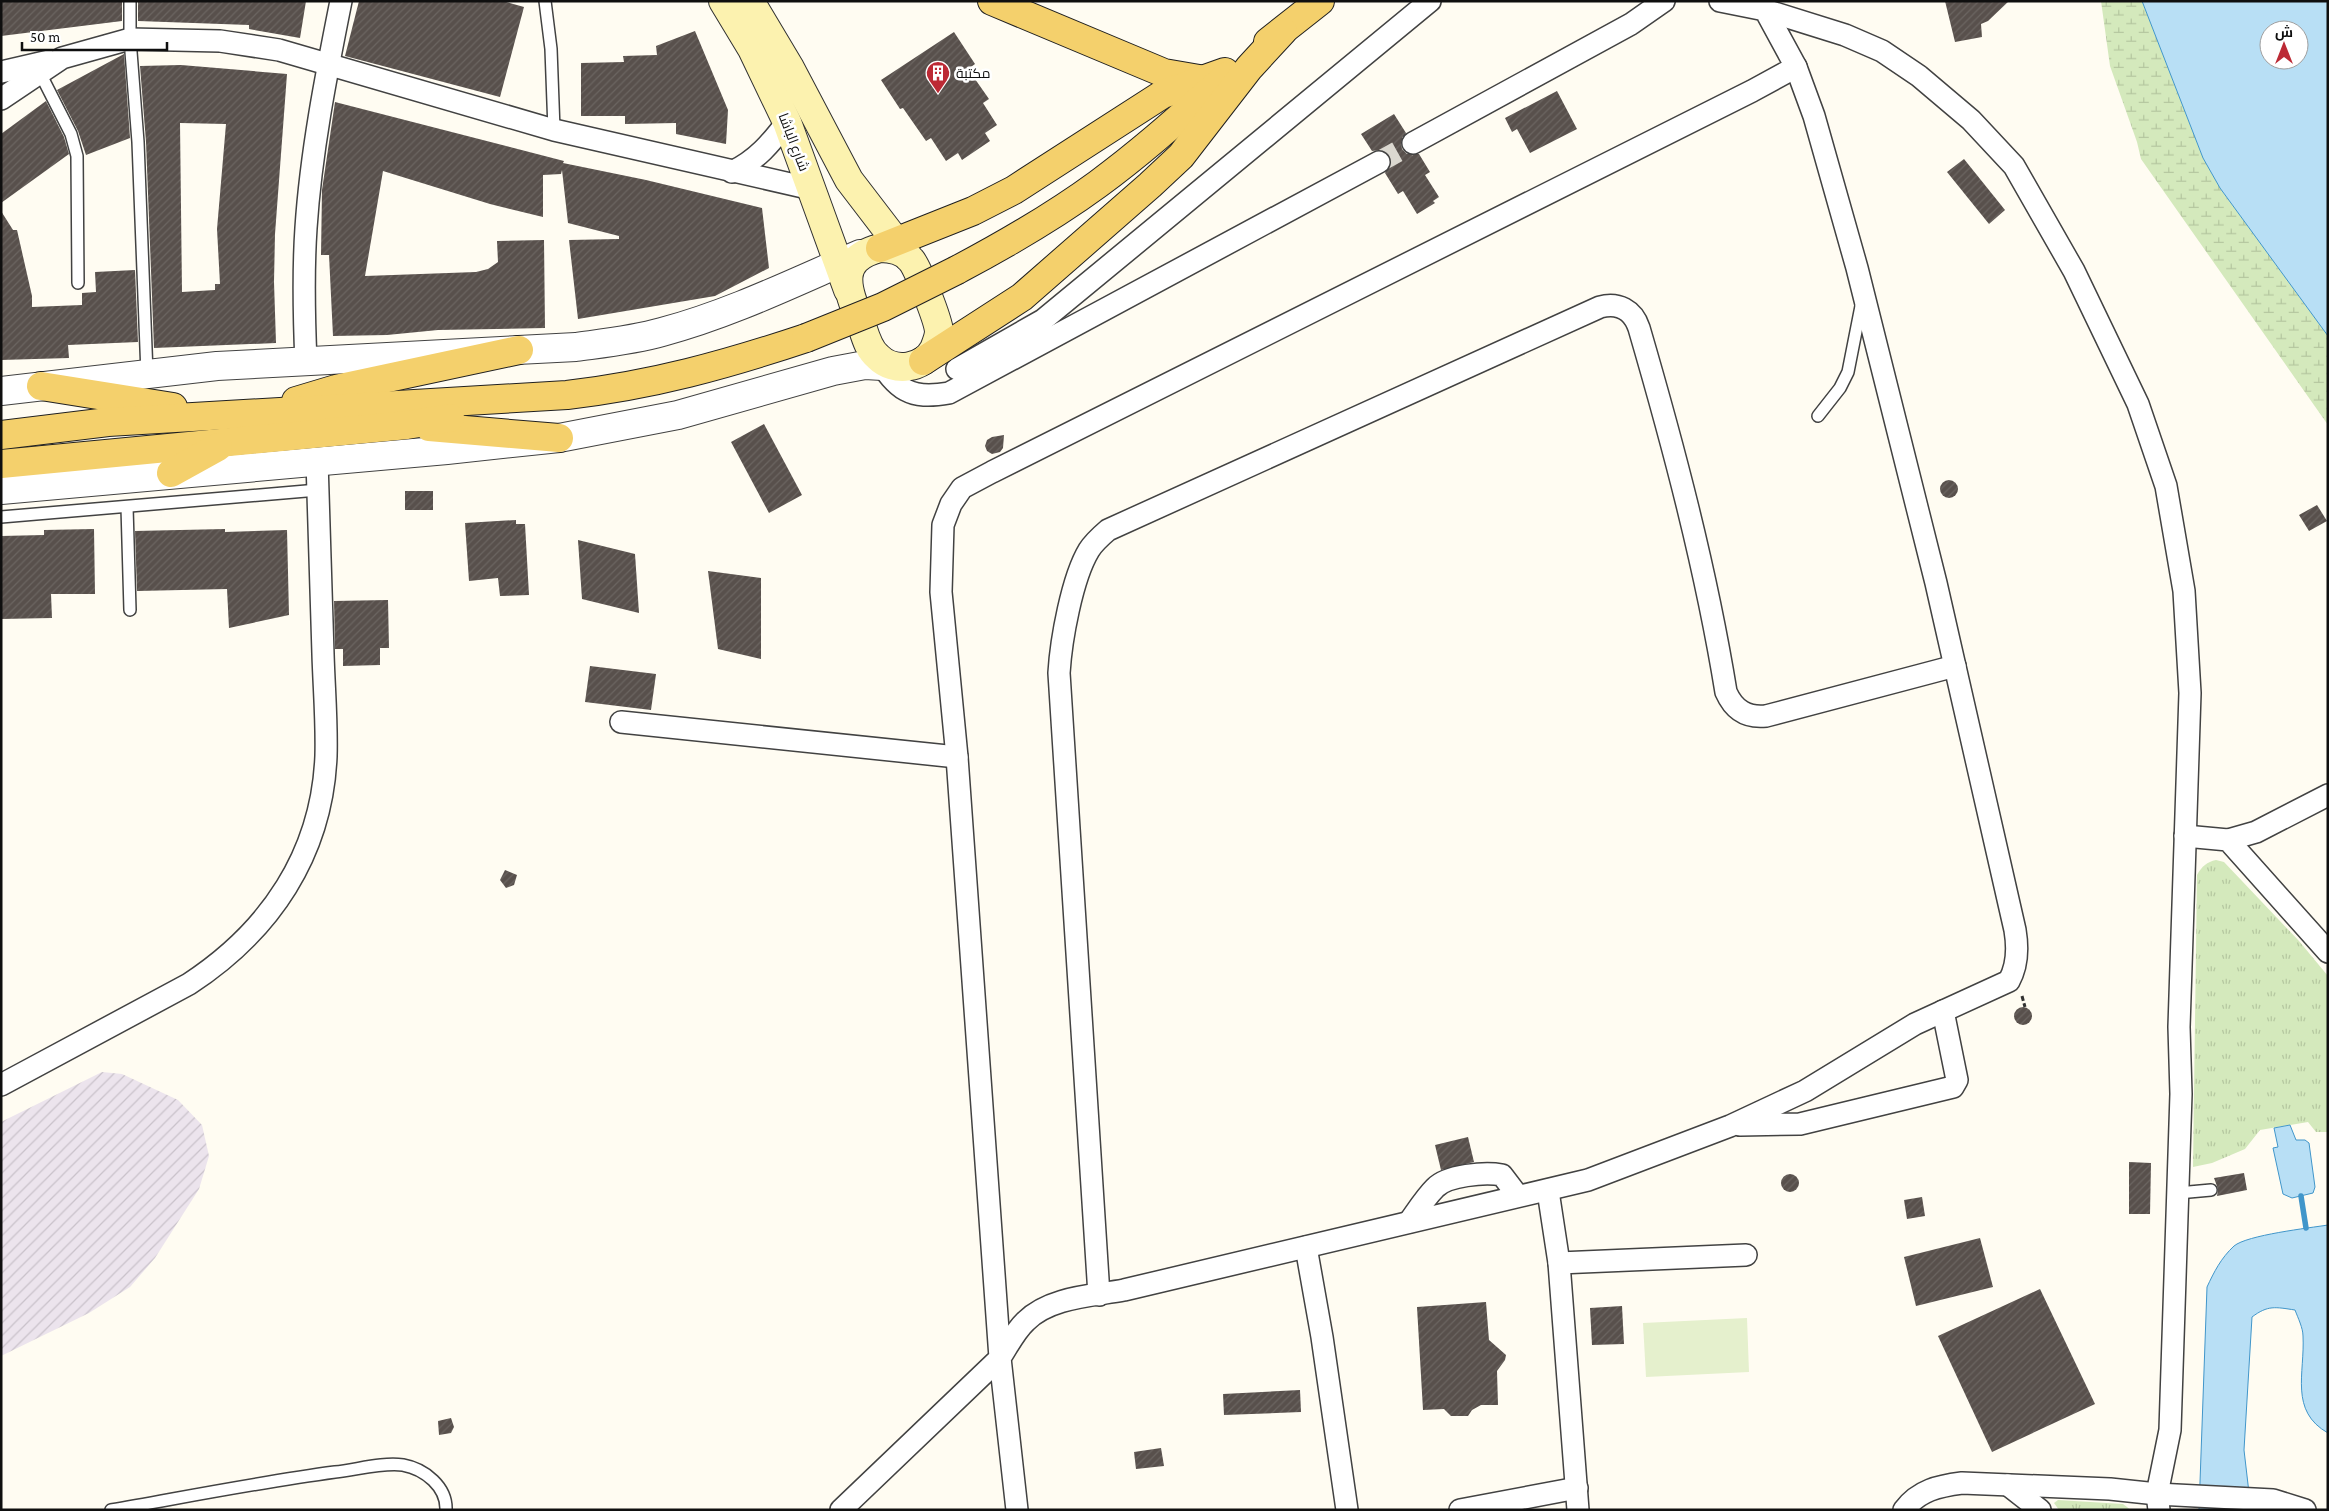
<svg xmlns="http://www.w3.org/2000/svg" width="2329" height="1511" viewBox="0 0 2329 1511" font-family="'Crimson Pro',Cairo,serif">
<style>
.industrial{fill:url(#industrial-furrows)}
.wetland{fill:url(#wetland-marsh)}
.park{fill:url(#park-tufts)}
.pitch{fill:#e5f0cd}
.water{fill:#b8dff5;stroke:#4196ca;fill-rule:evenodd}
.lines{fill:none;stroke-linecap:round;stroke-linejoin:round}
.stream{stroke:#4196ca;stroke-width:5.5}
.building{fill:url(#building-hatch);fill-rule:evenodd}
.minor-tunnel{stroke:#dbd8d0;stroke-width:21;stroke-dasharray:21 11;stroke-linecap:butt}
.service-casing{stroke:#424242;stroke-width:14}
.minor-casing{stroke:#424242;stroke-width:24}
.tertiary-casing{stroke:#424242;stroke-width:30}
.secondary-casing{stroke:#313131;stroke-width:30}
.primary-casing{stroke:#202020;stroke-width:30}
.path{stroke:#313131;stroke-width:3;stroke-dasharray:5 2.5;stroke-linecap:butt}
.service{stroke:#fff;stroke-width:11}
.minor{stroke:#fff;stroke-width:21}
.tertiary{stroke:#fff;stroke-width:28}
.secondary{stroke:#fcf2af;stroke-width:28}
.primary{stroke:#f4d06c;stroke-width:28}
.primary-bridge-casing{stroke:#202020;stroke-width:30;stroke-linecap:butt}
.primary-bridge{stroke:#f4d06c;stroke-width:28}
.labels{text-anchor:middle;stroke-width:5;stroke-linejoin:round;paint-order:stroke}
.poi-label{font-size:14px;fill:#0f0f0f;stroke:#fff;text-anchor:start}
.street-label{font-size:14px;fill:#0f0f0f;stroke:#fff}
</style>
<defs>
<pattern id="industrial-furrows" width="10" height="10" patternUnits="userSpaceOnUse" patternTransform="scale(1.25)"><rect width="10" height="10" fill="#ece4ed"/><path d="M-1 1l2-2M0 10L10 0M9 11l2-2" fill="none" stroke="#c9c2ca"/></pattern>
<pattern id="wetland-marsh" width="20" height="14" patternUnits="userSpaceOnUse" patternTransform="scale(1.25)"><rect width="20" height="14" fill="#d4e9bc"/><path d="M1 5h8M5 5V1M11 12h8M15 12V8" fill="none" stroke="#b5c7a0"/></pattern>
<pattern id="park-tufts" width="24" height="20" patternUnits="userSpaceOnUse" patternTransform="scale(1.25)"><rect width="24" height="20" fill="#d4e9bc"/><path d="M3 7l-1-3M5 7V3M7 7l1-3M15 17l-1-3M17 17v-4M19 17l1-3" fill="none" stroke="#b5c7a0"/></pattern>
<pattern id="building-hatch" width="6" height="6" patternUnits="userSpaceOnUse" patternTransform="scale(1.25)"><rect width="6" height="6" fill="#58504c"/><path d="M-1 1l2-2M0 6l6-6M5 7l2-2" fill="none" stroke="#6b6561"/></pattern>
</defs>
<rect width="100%" height="100%" fill="#fffcf2"/>
<path class="industrial" d="M102,1072L122,1074L178,1100L202,1125L209,1156L199,1189L155,1258L130,1287L89,1313L1,1356V1122Z"/>
<path class="wetland" d="M2101,1H2142L2203,158L2220,188L2328,336V425L2141,159L2137,142L2110,66Z"/>
<g class="park">
<path d="M2216,860L2224,862L2299,941L2328,976V1132H2316L2308,1122L2260,1130L2245,1149L2212,1163L2193,1167L2197,875C2202,866 2207,862 2216,860Z"/>
<path d="M2058,1500L2123,1504L2131,1510H2059L2054,1503Z"/>
</g>
<path class="pitch" d="M1747,1318L1749,1372L1646,1377L1643,1323Z"/>
<g class="water">
<path d="M2142,1H2328V336L2220,188L2203,158ZM2269,30H2299V60H2269Z"/>
<path d="M2290,1125L2296,1140H2305L2309,1143L2315,1187L2313,1193L2292,1198L2283,1194L2273,1148L2278,1147L2274,1128Z"/>
<path d="M2328,1225V1433C2289,1411 2305,1373 2303,1336C2303,1328 2298,1318 2295,1310C2275,1307 2268,1305 2252,1317L2244,1450L2251,1510H2199L2207,1287C2214,1272 2221,1258 2234,1246C2247,1235 2309,1228 2328,1225Z"/>
</g>
<g class="lines">
<path class="stream" d="M2301,1196L2306,1228"/>
</g>
<g class="building">
<path d="M1,1H122V21L1,36Z"/>
<path d="M138,1H306L300,38L249,29V25L138,21Z"/>
<path d="M359,1H503L524,7L500,97L345,56Z"/>
<path d="M1945,1H2009L1988,21L1981,24L1982,37L1955,42Z"/>
<path d="M695,31L728,110L726,144L676,134V123L625,124V116H581V63L624,62L623,56L657,55L656,46Z"/>
<path d="M954,32L975,64L968,69L989,99L983,103L997,125L985,133L990,141L962,160L958,153L946,161L931,138L926,141L903,108L900,109L881,80Z"/>
<path d="M124,54L130,138L86,155L78,131L57,90Z"/>
<path d="M181,65L287,74L275,234L274,282L276,343L154,348L146,142L140,66ZM180,123L226,124L217,229L220,284H215V290L182,292Z"/>
<path d="M1557,91L1577,129L1530,153L1517,129L1512,132L1505,118Z"/>
<path d="M46,101L64,137L69,154L1,203V134Z"/>
<path d="M335,102L564,161L563,163L646,180L762,208L769,268L715,296L578,319L569,240L619,239V236L568,223L562,170L561,174L543,175V217L490,204L383,171L365,276L476,272L488,269L498,262L497,241L544,240L545,328L438,330L387,335L333,336L329,255H321L322,190Z"/>
<path d="M1394,114L1406,133L1401,142L1402,149L1407,154H1419L1430,172L1425,175L1439,197L1433,201L1435,203L1417,214L1403,191L1398,194L1385,173L1391,163L1390,156L1380,150L1372,151L1361,134Z"/>
<path d="M1964,159L2005,210L1989,224L1947,172Z"/>
<path d="M1,211L13,230H17L32,296V307L82,305V293L96,292L95,272L135,270L138,342L68,345L69,358L1,360Z"/>
<path d="M764,424L802,495L769,513L731,442Z"/>
<path d="M1004,435L1003,448L1000,452L992,454L987,451L985,446L987,440L992,437Z"/>
<circle cx="1949" cy="489" r="9"/>
<rect x="405" y="491" width="28" height="19"/>
<path d="M2317,505L2327,521L2309,531L2299,515Z"/>
<path d="M516,520V524H525L529,595L500,596L498,578L469,581L465,523Z"/>
<path d="M94,529L95,594H51L52,618L1,619V536L44,535V530Z"/>
<path d="M225,529V532L287,530L289,615L229,628L227,589L137,591L135,531Z"/>
<path d="M578,540L635,554L639,613L582,599Z"/>
<path d="M708,571L761,578V659L718,649Z"/>
<path d="M388,600L389,648H380V665L343,666V649H335L334,601Z"/>
<path d="M590,666L656,674L651,710L585,702Z"/>
<path d="M505,870L517,875L514,885L506,888L500,880Z"/>
<circle cx="2023" cy="1016" r="9"/>
<path d="M1468,1137L1474,1162L1441,1170L1435,1145Z"/>
<path d="M2129,1162L2151,1163L2150,1214H2129Z"/>
<path d="M2244,1173L2247,1190L2217,1196L2218,1189L2214,1178Z"/>
<circle cx="1790" cy="1183" r="9"/>
<path d="M1922,1197L1925,1216L1907,1219L1904,1200Z"/>
<path d="M1980,1238L1993,1287L1916,1306L1904,1257Z"/>
<path d="M2040,1289L2095,1404L1992,1452L1938,1336Z"/>
<path d="M1486,1302L1489,1340L1506,1355L1505,1360L1497,1371L1498,1405H1481L1472,1410L1468,1416H1451L1444,1409L1423,1410L1417,1307Z"/>
<path d="M1622,1306L1624,1344L1592,1345L1590,1308Z"/>
<path d="M1300,1390L1301,1412L1224,1415L1223,1394Z"/>
<path d="M451,1418L454,1427L451,1433L439,1435L438,1421Z"/>
<path d="M1161,1448L1164,1466L1136,1469L1134,1452Z"/>
</g>
<g class="lines">
<path class="minor-tunnel" d="M1379,162L1413,143"/>
<g class="service-casing">
<g id="service">
<path d="M130,1V39L138,142L147,374"/>
<path d="M545,1L551,49L554,130"/>
<path d="M40,73L71,134L77,156L78,283"/>
<path d="M1818,416L1840,388L1848,372L1861,306"/>
<path d="M127,507L130,610"/>
<path d="M1,517L318,490"/>
<path d="M2178,1193L2211,1190"/>
<path d="M111,1510C185,1497 260,1482 335,1472C356,1470 382,1462 403,1465C425,1469 447,1487 446,1510"/>
</g>
</g>
<g class="minor-casing">
<g id="minor">
<path d="M1765,10L1845,35L1882,51L1919,76L1971,120L2014,166L2074,271L2138,404L2166,486L2184,591L2190,693L2179,1027L2181,1094L2170,1430L2157,1494L2110,1489L1962,1483C1939,1486 1919,1490 1904,1510"/>
<path d="M1,72L49,61"/>
<path d="M1,99L62,58L130,39L220,41L279,50L554,130L812,189"/>
<path d="M1413,143L1631,24L1664,1"/>
<path d="M732,172C757,160 771,143 787,122"/>
<path d="M876,357C898,390 909,400 949,393L1379,162"/>
<path d="M306,362C304,317 303,272 306,228C311,152 326,76 341,1"/>
<path d="M957,369L1043,320L1430,1"/>
<path d="M621,722L957,757"/>
<path d="M2185,836L2228,840L2328,952"/>
<path d="M2228,840L2256,832L2328,795"/>
<path d="M1,1085L189,984C270,931 322,854 326,756C327,722 324,688 323,654C321,590 319,525 317,461"/>
<path d="M1740,1125L1800,1124L1953,1087L1957,1080L1943,1011"/>
<path d="M1548,1191L1559,1263L1578,1510"/>
<path d="M1409,1222C1417,1211 1425,1198 1435,1188C1447,1175 1485,1172 1502,1175L1518,1196"/>
<path d="M1306,1247L1322,1337L1347,1510"/>
<path d="M1559,1263L1746,1255"/>
<path d="M1099,1295L1059,673C1061,640 1072,578 1089,550C1094,542 1101,536 1108,530L1600,307C1618,302 1633,310 1639,328C1674,448 1706,569 1726,692C1734,710 1747,718 1766,716L1955,666"/>
<path d="M2008,1485L2040,1510"/>
<path d="M841,1510L1000,1358L957,757L941,592L943,525L951,504L962,488L992,472L1752,91L1796,67L1765,10L1720,1"/>
<path d="M1017,1510L1000,1358C1008,1346 1015,1331 1026,1321C1050,1297 1092,1296 1124,1290L1588,1180L1730,1126L1805,1091L1915,1024L2009,981C2018,965 2018,948 2015,930L1936,583L1857,268L1814,116L1796,67"/>
<path d="M1460,1510L1577,1488"/>
<path d="M2159,1510L2157,1494L2273,1500L2305,1510"/>
</g>
</g>
<g class="tertiary-casing">
<g id="tertiary">
<path d="M1,391L217,366L576,347C605,343 634,340 662,332C730,314 795,282 860,254"/>
<path d="M1,490L447,450L559,438L678,415L833,371L865,365L900,367"/>
</g>
</g>
<g class="secondary-casing">
<g id="secondary">
<path d="M723,1L752,49L787,122L848,290"/>
<path d="M750,1L790,68L849,180L908,257"/>
<path d="M880,248C892,248 903,250 911,260C918,268 938,320 939,331C939,337 936,344 934,349C923,369 894,373 878,357C868,349 865,335 861,323C848,291 834,260 880,248Z"/>
</g>
</g>
<g class="primary-casing">
<g id="primary">
<path d="M992,1L1164,73L1199,79"/>
<path d="M1268,42L1320,1"/>
<path d="M880,248L973,211L1014,190L1163,94L1225,72"/>
<path d="M957,270C1006,244 1053,217 1098,184C1143,151 1185,113 1227,76"/>
<path d="M923,361L1022,297L1150,185L1181,156L1249,68L1283,31"/>
<path d="M41,386L173,407"/>
<path d="M296,401L336,389L519,350"/>
<path d="M429,427L559,438"/>
<path d="M1,435L108,422L567,395C653,385 725,365 806,338"/>
<path d="M1,464L407,425L450,418"/>
<path d="M171,473L218,447"/>
</g>
</g>
<path class="path" d="M2022,996L2025,1007"/>
<use href="#service" class="service"/>
<use href="#minor" class="minor"/>
<use href="#tertiary" class="tertiary"/>
<use href="#secondary" class="secondary"/>
<use href="#primary" class="primary"/>
<g class="primary-bridge-casing">
<path id="primary-bridge" d="M806,338L883,307L957,270"/>
</g>
<use href="#primary-bridge" class="primary-bridge"/>
</g>
<defs>
<g id="building-pin" transform="scale(1.25)"><path d="M0 17L-7.5 6A9.5 9.5 0 1 1 7.5 6Z" fill="#bc2a35" stroke="#fff"/><path d="M-4-6H4V6H1V3H-1V6H-4ZM-2.5-4.3h1.7v1.8h-1.7ZM.8-4.3h1.7v1.8H.8ZM-2.5-1h1.7V.8h-1.7ZM.8-1h1.7V.8H.8Z" fill="#fff"/></g>
</defs>
<g fill-rule="evenodd">
<use href="#building-pin" x="938" y="73"/>
</g>
<g class="labels">
<g class="poi-label">
<text x="956" y="78">مكتبة</text>
</g>
<g class="street-label">
<text transform="translate(794 142) rotate(69)" y="5">شارع الباشا</text>
</g>
</g>
<rect width="2329" height="1511" fill="none" stroke="#0f0f0f" stroke-width="5"/>
<g transform="translate(2284 45)"><circle r="24" fill="#ffffff" stroke="#9f9f9f"/>
<path d="M0-4L9 19L0 12L-9 19Z" fill="#bc2a35"/>
<text y="-8" font-size="14" font-weight="bold" text-anchor="middle" fill="#0f0f0f">ش</text>
</g>
<path d="M22 42v8h145v-8" fill="none" stroke="#0f0f0f" stroke-width="2.5"/>
<text x="30" y="42" font-size="15" fill="#0f0f0f" stroke="#ffffff" stroke-width="4" paint-order="stroke">50 m</text>
</svg>
